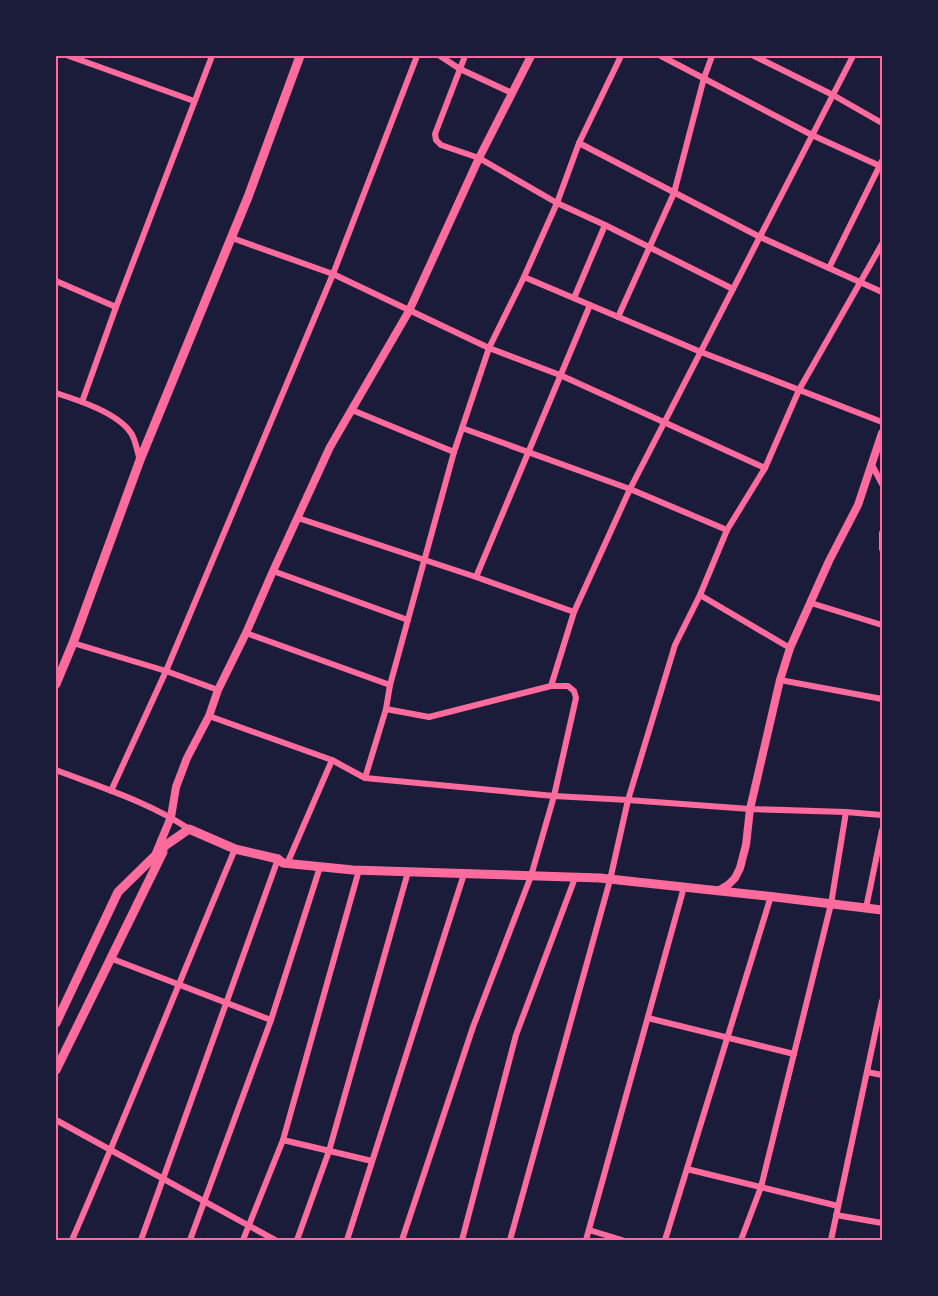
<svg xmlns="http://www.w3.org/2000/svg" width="938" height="1296" viewBox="0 0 938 1296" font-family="'Noto Serif',serif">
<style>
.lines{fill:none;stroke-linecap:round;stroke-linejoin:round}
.minor{stroke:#ff6b9d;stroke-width:6}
.tertiary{stroke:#ff6b9d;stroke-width:8}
.primary{stroke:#ff6b9d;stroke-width:9}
.neatline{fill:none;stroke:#ff6b9d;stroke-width:2}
</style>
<rect width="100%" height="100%" fill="#1b1b3a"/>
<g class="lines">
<g class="minor">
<path d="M69,56L194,101"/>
<path d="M440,56L460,69L512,93"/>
<path d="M465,56L435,134L436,140L441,145L479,158L557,203L605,225L733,289"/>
<path d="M661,56L812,135L880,166"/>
<path d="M754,56L833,95L882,123"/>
<path d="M579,143L760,237L882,292"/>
<path d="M232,238L333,274L489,348L560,375L765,468"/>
<path d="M829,268L882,161"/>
<path d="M524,277L701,352L882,422"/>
<path d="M56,281L116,307"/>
<path d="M574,298L605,225"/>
<path d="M618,317L674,193L704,78L712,56"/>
<path d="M56,393C78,400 118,413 131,433C136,440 137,452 140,460"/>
<path d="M82,402L116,307L212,56"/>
<path d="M352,410L454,452"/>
<path d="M462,428L630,489L727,530"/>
<path d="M872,465L882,484"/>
<path d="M298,518L476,577L590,305"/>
<path d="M882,533V549"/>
<path d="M273,571L408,620"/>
<path d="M476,577L574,612"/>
<path d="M700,595L790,648"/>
<path d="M811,603L882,625"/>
<path d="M246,633L390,685"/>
<path d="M73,643L166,671L218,690"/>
<path d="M780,680L882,699"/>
<path d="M551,686L574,612L630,489L853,56"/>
<path d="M386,709L429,717L551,686H568L574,691L576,698L554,796L531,876L473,1027L402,1240"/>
<path d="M209,716L332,760L365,778L554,796L628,800L750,809L846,812L882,815"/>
<path d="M56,770C100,787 149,802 189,829"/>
<path d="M365,778L386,709L390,685L454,452L489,348L524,277L557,203L579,143L621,56"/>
<path d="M111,791L166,671L333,274L417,56"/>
<path d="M287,864L332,760"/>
<path d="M866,908L882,830"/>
<path d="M110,958L271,1020"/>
<path d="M648,1018L794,1054"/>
<path d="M867,1072L882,1075"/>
<path d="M56,1120L275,1240"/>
<path d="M283,1140L372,1161"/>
<path d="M687,1169L838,1206"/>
<path d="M836,1215L882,1223"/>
<path d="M589,1230L622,1240"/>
<path d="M72,1240C128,1111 180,980 235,849"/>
<path d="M141,1240L278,859"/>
<path d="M190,1240L271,1020L320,867"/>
<path d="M243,1240L283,1140L359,870"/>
<path d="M297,1240L329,1151L408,872"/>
<path d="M347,1240L464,874"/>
<path d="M462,1240L516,1035L575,878"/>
<path d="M510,1240L610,880L628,800L675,645L700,595L727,530L765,468L799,390L882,244"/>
<path d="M586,1240L684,887"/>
<path d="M665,1240L771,896"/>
<path d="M741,1240L761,1187L831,904L846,812"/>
<path d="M831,1240L882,1001"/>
</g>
<g class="tertiary">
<path d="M156,853L171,817L176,787L187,758L209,716L218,690L246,633L273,571L330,447L409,311L479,158L531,56"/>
<path d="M718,891L728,885L735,878L740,868L746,845L750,809L780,680L790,648L829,561L858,505L882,433"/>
</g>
<g class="primary">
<path d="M56,684L73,643L140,460L248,197L300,56"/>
<path d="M56,1023L118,892L166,845L189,829L235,849L278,859L283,863L353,870L600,878L775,897L882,910"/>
<path d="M56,1070L163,852"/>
</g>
</g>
<rect width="938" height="1296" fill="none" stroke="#1b1b3a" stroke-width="114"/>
<rect x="57" y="57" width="824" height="1182" class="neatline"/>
</svg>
